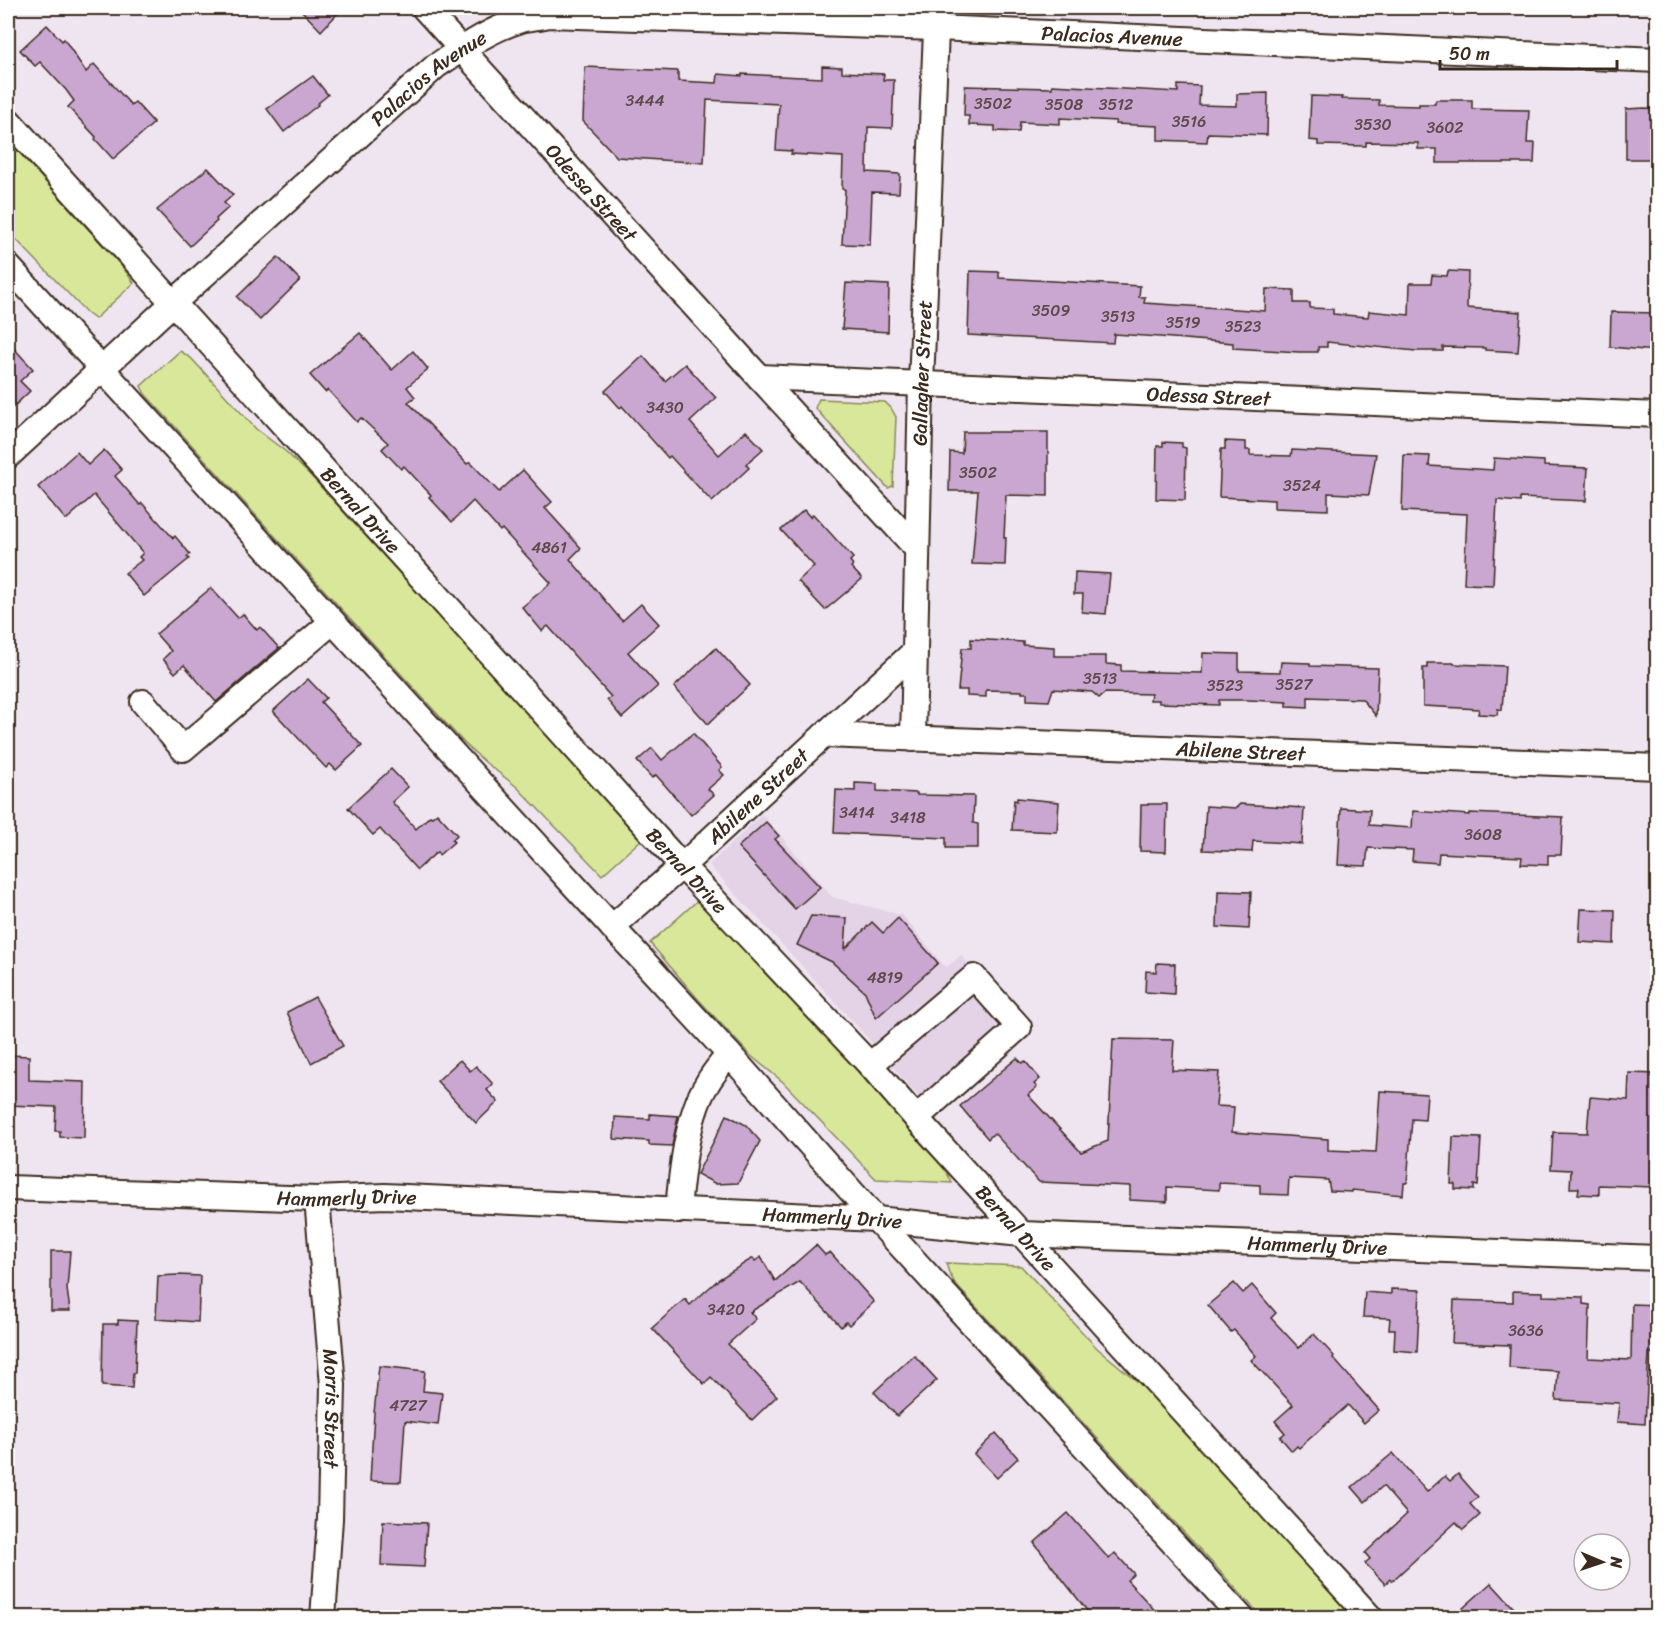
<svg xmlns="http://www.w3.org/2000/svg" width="1665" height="1625" viewBox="0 0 1665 1625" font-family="Sriracha,sans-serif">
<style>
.built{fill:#e4d2e7}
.green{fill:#d8e79a;stroke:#8a885c;stroke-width:1.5}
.building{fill:#c9a7d1;stroke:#3b2a1e;stroke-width:1.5}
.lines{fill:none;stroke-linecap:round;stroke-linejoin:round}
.minor-casing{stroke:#3b2a1e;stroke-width:28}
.minor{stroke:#fff;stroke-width:24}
.labels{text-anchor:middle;stroke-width:5;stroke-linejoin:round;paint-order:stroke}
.number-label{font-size:16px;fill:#5e494b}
.street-label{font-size:20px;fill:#3b2a1e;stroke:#fff}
</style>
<rect width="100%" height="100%" fill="#efe5f1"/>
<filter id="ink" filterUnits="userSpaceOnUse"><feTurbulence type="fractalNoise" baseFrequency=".0167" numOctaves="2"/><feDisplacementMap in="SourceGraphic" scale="12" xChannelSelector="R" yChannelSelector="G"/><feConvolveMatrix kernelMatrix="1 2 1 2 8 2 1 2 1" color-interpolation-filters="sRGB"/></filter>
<g filter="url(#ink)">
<path class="built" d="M762,814L832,897L902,915L946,968L961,955L1030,1034L936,1117L867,1037L709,865Z"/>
<g class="green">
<path d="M8,140L124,269L134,283L95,319L87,313L8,231Z"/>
<path d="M180,351L191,358L256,429L285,451L310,475L642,839L602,875L517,787L485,762L464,743L145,394L141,386Z"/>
<path d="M819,399L885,402L891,408L896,417L893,486L888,488L815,408Z"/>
<path d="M697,901L709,909L943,1165L952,1183L876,1179L783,1082L750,1055L699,1000L650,943Z"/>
<path d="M946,1263L1021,1266L1097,1348L1143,1386L1354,1617H1262L956,1285L949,1273Z"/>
</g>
<g class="building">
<path d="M299,8H343L321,31Z"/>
<path d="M47,25L62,41L64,39L86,72L94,64L131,105L135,102L154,123L113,159L95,139L96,137L68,107L74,101L66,90L40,62L35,66L20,50Z"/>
<path d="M822,66L842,67V72L884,74L883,80H894L892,128L868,127L867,172L900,174L899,193L872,192L870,245L842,244L845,189H842L843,157L791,154L792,151L776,150L779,104L707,100L704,163L617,157L583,121L585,67L678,71V81L717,83L718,74L742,76V74L822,78Z"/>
<path d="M313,76L328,95L317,104L318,105L284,132L267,109Z"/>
<path d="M1052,85L1178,92V85L1200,86L1199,105L1237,106V94L1268,93L1267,135L1208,133L1207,142L1158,140V126L1115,124L1116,121L1060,118V124L1020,122L1019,132L995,131V126L969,125V116H964L965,86L1052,88Z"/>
<path d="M1311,96L1342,97L1341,99L1379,100V105L1419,106V104H1435L1436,100H1472V109L1529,110L1527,143H1535L1534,163H1437V149H1418V143L1366,142V146L1318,145V141L1309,140Z"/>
<path d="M1645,108L1653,109L1652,159H1626V109Z"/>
<path d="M208,168L233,195L224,203L229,207L216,219L217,221L190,246L157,210Z"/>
<path d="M278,257L300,280L260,320L237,297Z"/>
<path d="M970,271L999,272V278L1140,286L1139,297H1145L1144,303L1265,311L1266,289L1294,290V303H1310V308L1333,309V314L1368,317L1369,311L1409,315L1410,283H1431L1432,275L1447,276L1448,271L1468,272L1467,308L1521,312L1518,352L1485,350V348L1443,347V351H1416L1327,342V347H1318V352H1299L1233,348V343L1160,337L1114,334L1113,343L968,335Z"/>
<path d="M846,283L889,285L888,332L842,329Z"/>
<path d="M1611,312L1657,313L1656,351L1610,347Z"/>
<path d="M360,333L392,370L413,351L428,369L407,387L415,397L408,402L467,464L470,462L499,492L523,470L552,502L545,508L581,548L570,559L622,621L641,604L659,624L628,652L658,686L622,718L607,700L611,697L548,626L542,631L522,607L551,583L502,529L500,531L473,501L452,522L429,497L431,495L404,466L401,469L382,449L388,443L361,418L357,422L328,390L325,392L310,375Z"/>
<path d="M8,342L33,369L20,381L30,391L8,412Z"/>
<path d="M643,356L665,381L685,364L716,398L690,422L719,455L746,431L763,449L746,464L749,468L712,502L670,456L668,458L622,406L620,408L605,391Z"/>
<path d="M963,432H1048V496L1006,495L1004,538H1006L1005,565L972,564L978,491H949L950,452L962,453Z"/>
<path d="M1225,441L1246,442V450H1250V455L1291,456L1292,450L1376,454L1369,495L1328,493V510L1274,508V500L1219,497L1221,449H1225Z"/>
<path d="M1163,442L1182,443V447L1186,448L1185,500L1156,499L1157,446H1163Z"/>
<path d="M104,450L122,470L115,476L140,505L142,503L173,538L175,536L190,554L187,557L189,559L144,596L125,573L142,560L139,557L143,553L94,495L66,520L38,487L77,452L88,465Z"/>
<path d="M1404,455L1430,456L1429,466L1493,470L1494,458L1544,461V466L1588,468L1586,501L1520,498V502L1497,500L1493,585L1464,584L1467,514L1402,511Z"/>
<path d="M804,510L810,517L813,514L853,558L850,561L853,565L851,567L862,579L825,610L798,581L814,566L781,530Z"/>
<path d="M1075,572L1110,574L1106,614L1082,612L1083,594H1074Z"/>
<path d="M211,588L238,618L243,614L257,630L260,627L279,648L216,702L184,665L175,673L163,659L171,651L156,634Z"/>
<path d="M971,639L1023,642V645L1054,647V656H1106V664L1121,665V671L1202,673L1203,653L1239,654V671L1280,672L1281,662L1310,663V666L1378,668L1376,716L1362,699L1308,697V707L1287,706V702L1248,700H1219V705L1159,703V700H1150L1151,694L1105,693L1099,698L1092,692L1053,689L1049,701L1027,700V693H1022V691L986,690V697L967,696V690H958L962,648H971Z"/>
<path d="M716,648L750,685L708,724L674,687Z"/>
<path d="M1427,663H1454V664L1505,666L1502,710L1498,709L1497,715L1478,714L1479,709L1423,706V668H1427Z"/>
<path d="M308,679L326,698L321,702L362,746L336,770L330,764L326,768L273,711Z"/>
<path d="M693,733L722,767L719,770L724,775L708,789L714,795L691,815L656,775L652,778L637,761L652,748L662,760Z"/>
<path d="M391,769L408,787L392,802L416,829L430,816L432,817L437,813L457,835L452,840L454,842L439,855L437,852L417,870L380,829L373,835L348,808Z"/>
<path d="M855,783L877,784V791L917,793V795L974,796L973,823L978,824V848H946V838L834,833L836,790L855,791Z"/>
<path d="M1017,798L1059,802L1057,832L1012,830L1014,800L1017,801Z"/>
<path d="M1148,804H1167L1166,852L1140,851L1141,805H1148Z"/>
<path d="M1240,804L1304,808L1302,844L1253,841L1252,852L1203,850L1206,806L1236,808Z"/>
<path d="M1341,808L1370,810L1369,825L1412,828L1413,811L1470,815V813L1563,817L1561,855H1548V865L1521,864L1522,857L1439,853L1438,863L1412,861L1413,850L1368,848L1366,866L1338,865Z"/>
<path d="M766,822L779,836L775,839L820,887L795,909L738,847Z"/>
<path d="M1218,891L1251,892L1249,929L1217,927Z"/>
<path d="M1581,909L1615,910L1614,944L1579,942Z"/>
<path d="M811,916L847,918L845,949L872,922L883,933L898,918L938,963L876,1018L865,992L832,962L797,945Z"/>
<path d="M1157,963L1175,964L1174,994L1145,992L1146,971L1156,972Z"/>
<path d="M315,997L343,1046L311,1063L287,1012Z"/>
<path d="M1113,1039L1174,1040L1172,1070L1219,1072L1216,1106L1234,1107L1232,1132L1328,1139V1150L1376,1152L1380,1091L1427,1094L1425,1120L1412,1119L1407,1183H1404L1403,1195L1352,1190V1192L1330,1191L1328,1180L1289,1178L1288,1195L1260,1194V1185L1219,1183V1190L1167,1187V1202L1130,1200V1186L1039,1182L994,1133L988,1139L960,1106L1017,1058L1022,1063L1025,1061L1040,1079L1034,1084L1037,1087L1028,1095L1081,1152L1108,1141Z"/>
<path d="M8,1055L29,1056V1080L85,1082L84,1138L60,1137V1131H55L56,1107L8,1105Z"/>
<path d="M460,1060L470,1071L476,1066L493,1084L487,1090L498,1102L476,1123L437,1081Z"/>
<path d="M1629,1073L1658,1074V1182H1654L1653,1187L1599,1185V1195L1578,1194L1579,1188H1570L1571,1170L1551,1169L1553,1132L1587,1133L1590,1097L1628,1100Z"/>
<path d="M650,1114L678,1116L672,1146L649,1145V1141L614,1139L615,1117L650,1119Z"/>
<path d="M727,1115L746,1125L760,1141L738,1183L716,1184L697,1174Z"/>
<path d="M1453,1137L1481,1138L1478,1186L1474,1185V1190L1455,1189V1184H1451Z"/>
<path d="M816,1245L825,1255L830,1252L874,1302L849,1325L846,1322L841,1327L800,1282L750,1312L756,1319L728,1344L777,1396L752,1420L711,1377L704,1384L652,1328L685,1299L690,1305L719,1279L753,1258L755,1261L761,1257L775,1281Z"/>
<path d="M51,1251H70L67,1289L70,1311H51Z"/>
<path d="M178,1275L200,1276L198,1322L156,1319L158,1276Z"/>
<path d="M1234,1283L1243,1293L1252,1285L1276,1313L1271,1318L1299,1348L1314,1334L1334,1356L1333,1358L1379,1410L1364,1423L1348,1405L1299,1448L1297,1446L1292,1451L1280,1437L1285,1433L1275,1421L1293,1405L1251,1360L1256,1356L1234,1330L1231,1332L1208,1305Z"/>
<path d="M1391,1289L1420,1290L1417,1352L1394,1350L1395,1329H1389L1390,1318L1363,1317L1365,1292L1391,1294Z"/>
<path d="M1513,1291L1543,1292V1296L1583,1297V1304L1590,1305L1588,1358L1631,1360L1632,1304L1658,1305V1353H1649L1645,1424L1617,1422L1619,1403L1556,1400L1558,1371L1509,1368L1510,1345L1452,1343L1454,1300L1513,1302Z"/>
<path d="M118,1320L137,1321L135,1373H133L132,1388L102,1386L103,1324H118Z"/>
<path d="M914,1355L937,1380L897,1416L874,1392Z"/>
<path d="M379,1366L425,1371L423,1391L442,1393L438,1425L405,1421L401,1482L370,1481L374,1413Z"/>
<path d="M996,1433L1018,1458L997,1478L974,1454Z"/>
<path d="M1393,1453L1427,1492L1445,1476L1450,1481L1458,1474L1478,1497L1470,1504L1480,1515L1463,1530L1456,1522L1392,1581L1390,1579L1385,1584L1365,1563L1370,1559L1365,1553L1407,1514L1383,1486L1365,1502L1352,1487Z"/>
<path d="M1068,1513L1109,1559L1115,1553L1134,1574L1127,1580L1161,1617H1092L1034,1543Z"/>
<path d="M383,1521L427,1523L424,1567L381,1565Z"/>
<path d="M1491,1583L1522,1617H1453Z"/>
</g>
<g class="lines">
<g class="minor-casing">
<g id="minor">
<path id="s1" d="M424,8L759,377L916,548"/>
<path id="s2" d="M8,120L682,866L870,1065L916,1118L1371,1618"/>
<path d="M8,266L612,927L729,1054L876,1219L1242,1618"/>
<path id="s3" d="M759,377L1658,415"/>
<path id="s4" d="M8,456L173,303L436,66C462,49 490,29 521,20C530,18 540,17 549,15L936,28L1658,60"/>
<path d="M143,702L183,749L332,622"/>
<path id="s5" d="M824,735L1658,767"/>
<path id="s6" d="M913,739L921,383L937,8"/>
<path id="s7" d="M612,927L682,866L914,652"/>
<path d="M870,1065L974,977L1019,1027L916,1118"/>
<path id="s8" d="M8,1188L317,1199L385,1196L876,1219L1021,1234L1658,1258"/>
<path id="s9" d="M317,1199L333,1385L330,1519L323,1618"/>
<path d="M678,1211C681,1174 687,1115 707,1084C713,1073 722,1063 729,1054"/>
</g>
</g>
<use href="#minor" class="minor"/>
</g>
</g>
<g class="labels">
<g class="number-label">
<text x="645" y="106">3444</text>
<text x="993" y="109">3502</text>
<text x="1064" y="110">3508</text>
<text x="1116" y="110">3512</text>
<text x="1189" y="127">3516</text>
<text x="1373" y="130">3530</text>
<text x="1445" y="133">3602</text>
<text x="1051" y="316">3509</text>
<text x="1118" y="322">3513</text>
<text x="1183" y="328">3519</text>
<text x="1243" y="332">3523</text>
<text x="665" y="413">3430</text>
<text x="978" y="478">3502</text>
<text x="1302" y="491">3524</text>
<text x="549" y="553">4861</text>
<text x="1100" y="684">3513</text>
<text x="1294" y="690">3527</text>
<text x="1225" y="691">3523</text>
<text x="857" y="818">3414</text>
<text x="908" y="823">3418</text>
<text x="1483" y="840">3608</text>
<text x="885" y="983">4819</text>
<text x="726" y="1315">3420</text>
<text x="1526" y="1336">3636</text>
<text x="408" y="1411">4727</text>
</g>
<g class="street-label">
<text dy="7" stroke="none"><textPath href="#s4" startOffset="1268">Palacios Avenue</textPath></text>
<text dy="7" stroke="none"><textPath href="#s4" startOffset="566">Palacios Avenue</textPath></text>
<text dy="7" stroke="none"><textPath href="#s1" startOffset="249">Odessa Street</textPath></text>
<text dy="7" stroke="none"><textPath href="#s6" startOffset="366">Gallagher Street</textPath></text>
<text dy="7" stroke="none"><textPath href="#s3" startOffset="450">Odessa Street</textPath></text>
<text dy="7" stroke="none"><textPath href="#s2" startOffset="526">Bernal Drive</textPath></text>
<text dy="7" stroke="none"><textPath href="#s5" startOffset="417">Abilene Street</textPath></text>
<text dy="7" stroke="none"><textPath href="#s7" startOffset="196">Abilene Street</textPath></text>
<text dy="7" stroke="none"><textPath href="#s2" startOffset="1012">Bernal Drive</textPath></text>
<text dy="7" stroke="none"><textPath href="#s8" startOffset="339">Hammerly Drive</textPath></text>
<text dy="7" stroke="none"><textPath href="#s8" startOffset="825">Hammerly Drive</textPath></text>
<text dy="7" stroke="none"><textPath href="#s2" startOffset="1498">Bernal Drive</textPath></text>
<text dy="7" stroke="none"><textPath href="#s8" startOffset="1311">Hammerly Drive</textPath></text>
<text dy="7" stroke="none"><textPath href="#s9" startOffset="210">Morris Street</textPath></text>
</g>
</g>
<rect width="1665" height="1625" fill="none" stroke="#fff" stroke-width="30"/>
<rect x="15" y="15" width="1635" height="1595" fill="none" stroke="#3b2a1e" stroke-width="2" filter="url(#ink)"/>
<g transform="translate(1602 1562) rotate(92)"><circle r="28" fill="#ffffff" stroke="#b1aaa5" stroke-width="1.5"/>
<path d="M0-4.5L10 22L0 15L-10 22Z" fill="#3b2a1e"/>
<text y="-9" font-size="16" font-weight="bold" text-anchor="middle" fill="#3b2a1e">N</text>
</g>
<path d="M1440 60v9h177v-9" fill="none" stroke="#3b2a1e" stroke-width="3"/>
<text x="1449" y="60" font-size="18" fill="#3b2a1e" stroke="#ffffff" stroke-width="4.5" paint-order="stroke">50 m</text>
</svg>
